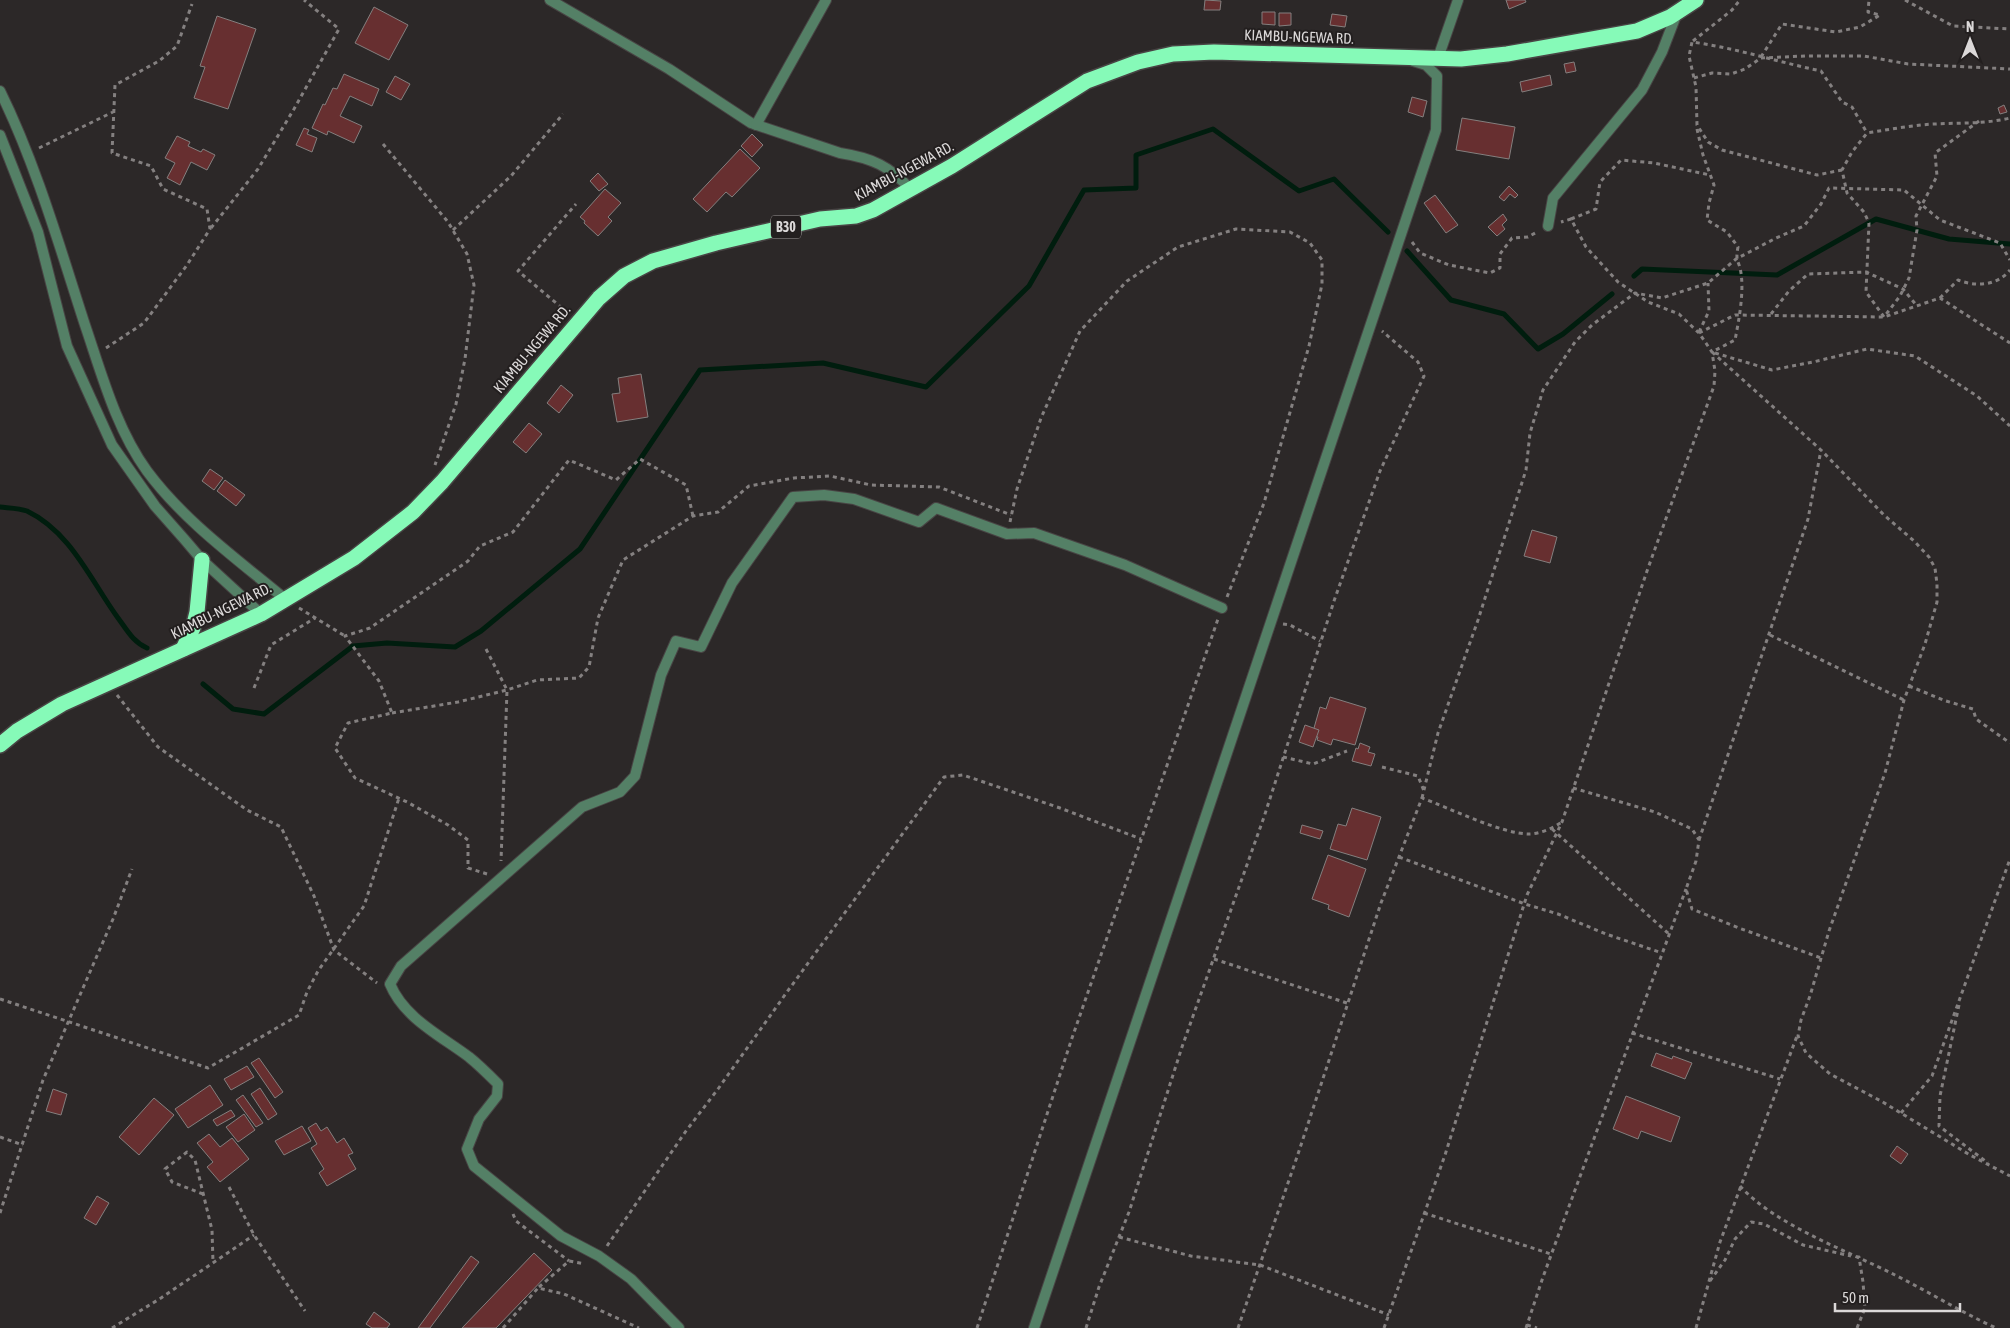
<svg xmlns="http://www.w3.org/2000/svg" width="2010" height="1328" viewBox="0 0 2010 1328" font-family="'Asap Condensed',sans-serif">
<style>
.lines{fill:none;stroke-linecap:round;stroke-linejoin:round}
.stream{stroke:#001d0e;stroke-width:5}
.building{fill:#672f30;stroke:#847f7e}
.street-casing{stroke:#484444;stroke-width:12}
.highway-casing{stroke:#484444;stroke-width:18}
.path{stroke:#848080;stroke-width:3;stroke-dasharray:4 4;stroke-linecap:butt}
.street{stroke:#548066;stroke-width:10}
.highway{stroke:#86fab8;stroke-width:15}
.labels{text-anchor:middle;stroke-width:4;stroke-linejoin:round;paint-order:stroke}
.shield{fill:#231f1f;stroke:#a4a0a0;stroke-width:1}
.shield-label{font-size:14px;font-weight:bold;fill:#dbd8d8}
.street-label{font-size:15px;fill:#dbd8d8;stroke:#231f1f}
</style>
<rect width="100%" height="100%" fill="#2c2828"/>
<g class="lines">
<g class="stream">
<path d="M1407,251L1451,300L1504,314L1538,349L1563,334L1612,294"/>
<path d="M1634,276L1642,269L1777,275L1876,219L1949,239L2010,244"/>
<path d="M0,507C9,508 19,508 27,511C71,532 91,581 118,618C127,630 133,642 147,648"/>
<path d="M203,684L233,709L264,714L353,646L387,643L455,647L481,631L580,549L700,370L823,363L926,387L1029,286L1084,190L1136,188V155L1213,129L1299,191L1334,179L1388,232"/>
</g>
</g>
<g class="building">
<path d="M1205,0L1221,1L1220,10H1204Z"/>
<path d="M1506,0H1525L1526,2L1509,9Z"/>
<path d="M374,7L408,25L389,60L355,43Z"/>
<path d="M1262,12H1275V25L1262,24Z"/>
<path d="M1279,13H1291V25L1279,26Z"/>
<path d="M1332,14L1347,16L1345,27L1330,25Z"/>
<path d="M217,16L256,29L228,109L194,98L205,67L200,66Z"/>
<path d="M1574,62L1576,71L1566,73L1564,64Z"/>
<path d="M344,74L379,89L372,106L350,96L340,116L362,126L354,143L328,131L327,135L312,128L323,104L325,105L333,88L337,89Z"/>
<path d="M1550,75L1552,85L1522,92L1520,82Z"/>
<path d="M395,76L410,84L401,100L386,92Z"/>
<path d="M1412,97L1427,101L1423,117L1408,112Z"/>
<path d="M2004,105L2007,112L2000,114L1998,108Z"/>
<path d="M1462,118L1515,127L1509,159L1456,150Z"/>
<path d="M304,128L309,130L307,134L317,138L312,152L296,145Z"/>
<path d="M752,134L763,145L752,157L741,146Z"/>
<path d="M177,136L190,142L188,146L201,152L203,149L215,155L207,170L191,162L180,185L167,178L175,163L165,158Z"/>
<path d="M740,149L760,168L732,197L726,192L707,212L693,199Z"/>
<path d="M598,173L608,184L599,191L590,181Z"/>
<path d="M1509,186L1518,195L1515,198L1510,194L1504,201L1499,197Z"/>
<path d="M605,189L621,203L608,217L612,221L598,236L584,223L585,221L580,217Z"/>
<path d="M1435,195L1458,225L1446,233L1424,203Z"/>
<path d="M1503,214L1507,220L1502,225L1505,229L1497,236L1488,227Z"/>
<path d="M641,374L648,417L617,422L612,394L620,393L618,378Z"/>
<path d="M561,385L573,395L559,413L547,403Z"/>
<path d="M529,423L542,434L526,453L513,442Z"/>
<path d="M210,469L223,478L214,490L202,481Z"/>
<path d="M225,480L245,495L236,506L217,491Z"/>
<path d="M1532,530L1557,537L1550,563L1524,556Z"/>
<path d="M1330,697L1366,708L1355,745L1333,739L1331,745L1317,740L1318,737L1312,735L1320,707L1326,709Z"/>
<path d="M1305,725L1319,730L1313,747L1299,742Z"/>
<path d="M1360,743L1370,747L1368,752L1375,754L1371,766L1352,761L1356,748L1358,749Z"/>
<path d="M1352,808L1381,817L1367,860L1330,849L1338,824L1346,826Z"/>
<path d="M1302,825L1323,831L1320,839L1300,833Z"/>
<path d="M1328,855L1366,869L1349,917L1328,909L1329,905L1312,899Z"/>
<path d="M1656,1053L1672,1059L1673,1056L1692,1063L1685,1079L1651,1066Z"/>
<path d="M259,1058L283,1092L275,1098L251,1063Z"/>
<path d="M247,1066L254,1077L231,1090L224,1079Z"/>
<path d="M210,1085L223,1105L188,1128L175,1109Z"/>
<path d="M260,1088L277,1114L268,1120L251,1094Z"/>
<path d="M53,1089L67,1094L61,1115L46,1111Z"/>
<path d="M243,1095L263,1123L256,1127L236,1100Z"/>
<path d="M1626,1096L1680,1117L1671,1142L1641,1131L1638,1139L1613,1129Z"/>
<path d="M154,1098L174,1115L139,1155L119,1137Z"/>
<path d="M231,1110L235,1116L217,1126L213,1120Z"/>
<path d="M244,1114L255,1130L238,1142L226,1127Z"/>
<path d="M316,1123L321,1131L327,1127L337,1143L344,1138L353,1153L348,1155L356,1169L327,1186L319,1173L324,1169L311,1148L317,1144L308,1128Z"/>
<path d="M302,1126L311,1141L284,1155L275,1141Z"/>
<path d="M209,1134L220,1147L232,1138L249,1159L220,1182L207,1167L213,1162L197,1143Z"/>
<path d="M1897,1146L1908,1154L1901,1164L1890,1156Z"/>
<path d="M97,1196L109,1203L96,1225L84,1218Z"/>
<path d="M534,1253L552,1270L496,1328H462Z"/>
<path d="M471,1256L479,1262L430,1328H418Z"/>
<path d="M374,1312L390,1324L387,1328H372L366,1324Z"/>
</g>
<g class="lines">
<g class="street-casing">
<g id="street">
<path d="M550,0L669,69L751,123L840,153C872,158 890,166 911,190"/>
<path d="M1438,58L1458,0"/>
<path d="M0,91C36,164 60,248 85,325C102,375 116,428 147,471C184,521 237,559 285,599"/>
<path d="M756,125L826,0"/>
<path d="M0,135L38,232L67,346L112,445L155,506L185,540L202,560L261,614"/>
<path d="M1548,226L1553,198L1642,90L1662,52L1677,13"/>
<path d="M679,1328L631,1279L599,1256L561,1236L474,1166L467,1149L479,1119L497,1096L498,1084C489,1075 479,1065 469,1057C441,1036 404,1018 390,984L401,966L582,807L620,792L635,776L661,675L676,641L701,647L732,583L793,497L824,495L854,499L919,522L936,508L1007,534L1034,533L1125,565L1222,608"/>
<path d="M1034,1328L1436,130L1437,76L1426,65L1413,61"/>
</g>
</g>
<g class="highway-casing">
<g id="highway">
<path d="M183,649L193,628L197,612L202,560"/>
<path d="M0,745L17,731L62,704L261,614L354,558L413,512L442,482L599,298L624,276L653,261L716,243L820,219L856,216L873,210L952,166L1087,81L1138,62L1173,54L1214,52L1461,59L1507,54L1637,31L1670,17L1696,0"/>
</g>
</g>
<g class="path">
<path d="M1905,0L1953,26L2010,29"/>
<path d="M1693,41L1732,10L1740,0"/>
<path d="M1761,57L1782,24L1836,32L1860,27L1880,15L1868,12L1869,0"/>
<path d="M1694,78L1712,73L1731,74L1745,69L1761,58L1805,56H1864L1908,64L2010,69"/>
<path d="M1979,121L1935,153L1937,176L1916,216L1917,230L1909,278L1900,296L1884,317L1866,292L1869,223L1864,212L1847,193L1842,170L1852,152L1867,133C1885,130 1903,127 1921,125C1951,122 1981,125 2010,118"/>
<path d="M1697,129L1703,155L1714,185L1709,203L1707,220L1727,232L1738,247C1735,262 1739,260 1741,273C1744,293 1739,320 1735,340L1712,352"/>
<path d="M383,144L448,222L467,254L474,285L465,359L456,404L435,465"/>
<path d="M39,148L113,112"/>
<path d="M1842,170L1817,175L1722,150L1708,142L1697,125L1696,87L1689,56L1692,42C1736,48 1778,62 1821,71L1842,102L1852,107L1867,133"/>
<path d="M1571,219L1596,209L1600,182L1621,160L1654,163L1710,175"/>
<path d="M211,228L258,169L294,109L339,29L304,0"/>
<path d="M453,230L511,176L563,114"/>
<path d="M1412,242L1420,253L1449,265L1490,273L1500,268V254L1512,238L1528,237L1537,232"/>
<path d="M1940,298L1958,280C1976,287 1997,286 2010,270"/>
<path d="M568,313L518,271L576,204"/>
<path d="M1771,314L1789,291L1808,274L1866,272L1903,289L1917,306"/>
<path d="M1699,332L1709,311L1708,283"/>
<path d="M1699,333L1735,315L1884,317L1940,298L2010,343"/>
<path d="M106,348L144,323L187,265L210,229L207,209L163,189L151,166L112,153L115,85L159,61L177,46L192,4"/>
<path d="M1712,352L1821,450L1884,515L1914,541L1929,557L1935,568L1937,584V602L1925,644L1904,700L1885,773L1829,931L1810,996L1801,1020L1798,1036L1806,1053L1830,1074L1881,1101L1970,1155L2010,1176"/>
<path d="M1715,353L1772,370L1813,362L1867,349L1915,356L1977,396L2010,426"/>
<path d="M1010,522L1017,489L1041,418L1080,331L1127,281L1178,247L1236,229L1290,232L1310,243L1322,260V284L1309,346L1264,503L1227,597"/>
<path d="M299,608L345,636"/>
<path d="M1283,624L1290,625L1320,641"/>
<path d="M1770,635L1904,700"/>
<path d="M486,649L507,690L501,861"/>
<path d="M1909,686L1946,701L1973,709L1976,719L2010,743"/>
<path d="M254,688L271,645L315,618"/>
<path d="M117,695L158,747L247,810L281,827L314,896L334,950L377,983"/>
<path d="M392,713L458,702L507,690L537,680L579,678L589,667L598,618L623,560L693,516L718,512L749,486L794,478L830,476L871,485L939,487L1011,515"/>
<path d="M1283,757L1313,764L1347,751"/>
<path d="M1382,767L1418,776L1424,791"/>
<path d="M1573,788L1655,812L1692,829L1699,840L1696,861L1686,889L1692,909L1739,928L1821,958"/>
<path d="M1422,798L1438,733L1478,620L1526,470L1530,433L1543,390L1575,342L1592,325L1635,293L1662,298L1708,283L1736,259L1776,238L1804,226L1821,204L1829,188L1904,190L1940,220L2000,243L2010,260"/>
<path d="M1552,829L1669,934"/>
<path d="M1699,840L1808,519L1821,450"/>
<path d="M1399,857L1525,904L1558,914L1606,934L1662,953"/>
<path d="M487,874L468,868V840L448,825L407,802L355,778L335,748L348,723L392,713L379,681L345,636L370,628L468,561L480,546L513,532L569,460L616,480L640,459L686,485L693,516"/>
<path d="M1214,959L1347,1003"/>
<path d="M0,999L208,1068L299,1015L307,992L318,971L364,906L399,798"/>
<path d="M1959,1005L1940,1096L1939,1126L1988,1163"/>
<path d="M1632,1033L1780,1079"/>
<path d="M1901,1113L1932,1076L2010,859"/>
<path d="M0,1137L23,1145"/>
<path d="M1740,1186C1775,1225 1848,1251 1895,1275C1929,1292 1961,1312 1996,1328"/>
<path d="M229,1187L254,1235L305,1311"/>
<path d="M203,1194L172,1182L165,1169L187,1152L195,1160L212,1230L213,1262"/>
<path d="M0,1213L43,1080L113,919L132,869"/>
<path d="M1424,1213L1551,1254"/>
<path d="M513,1214L516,1221L569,1261"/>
<path d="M1119,1237L1191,1256L1260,1265L1389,1315"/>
<path d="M607,1246L686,1131L718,1089L787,992L944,777L963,775L1060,808L1141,839"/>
<path d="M1710,1281L1725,1260L1735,1239L1751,1222L1764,1224L1803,1245L1851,1256"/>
<path d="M539,1287L569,1261L585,1264"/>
<path d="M1527,1325L1537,1328"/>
<path d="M112,1328L161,1298L254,1235"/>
<path d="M503,1328L538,1288L564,1294L639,1328"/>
<path d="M977,1328L1071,1041L1218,619"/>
<path d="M1086,1328L1099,1287L1129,1212L1182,1047L1264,817L1334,601L1380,471L1424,376L1418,362L1382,331"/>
<path d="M1238,1328L1298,1154L1381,903L1422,798C1449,808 1502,834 1529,834C1540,834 1553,828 1562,822"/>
<path d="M1384,1328L1445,1155L1527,895L1562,822L1647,571L1714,386L1715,371L1712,352L1699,333L1679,314L1648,302L1618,282L1586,247L1571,219L1561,222"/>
<path d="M1526,1328L1543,1277L1686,889"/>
<path d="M1696,1328L1720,1242L1797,1036"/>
<path d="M1857,1328L1865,1308L1863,1282L1859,1257H1857"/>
</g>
<use href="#street" class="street"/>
<use href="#highway" class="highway"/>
</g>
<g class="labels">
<rect class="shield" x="771" y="215.5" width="30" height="23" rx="4"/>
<g class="shield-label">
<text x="786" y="232">B30</text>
</g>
<g class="street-label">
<text transform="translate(1299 37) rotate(2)" y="5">KIAMBU-NGEWA RD.</text>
<text transform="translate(904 171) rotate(-28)" y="5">KIAMBU-NGEWA RD.</text>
<text transform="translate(532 349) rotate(-50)" y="5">KIAMBU-NGEWA RD.</text>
<text transform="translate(221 611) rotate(-26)" y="5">KIAMBU-NGEWA RD.</text>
</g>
</g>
<g transform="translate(1970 40)" stroke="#231f1f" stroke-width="4" paint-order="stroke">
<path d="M0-4L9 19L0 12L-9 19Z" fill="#dbd8d8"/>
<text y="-8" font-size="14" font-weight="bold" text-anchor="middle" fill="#dbd8d8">N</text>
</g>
<path d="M1835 1303v8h125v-8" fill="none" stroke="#dbd8d8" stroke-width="2.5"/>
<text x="1842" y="1303" font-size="15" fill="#dbd8d8" stroke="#231f1f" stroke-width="4" paint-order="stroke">50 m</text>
</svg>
